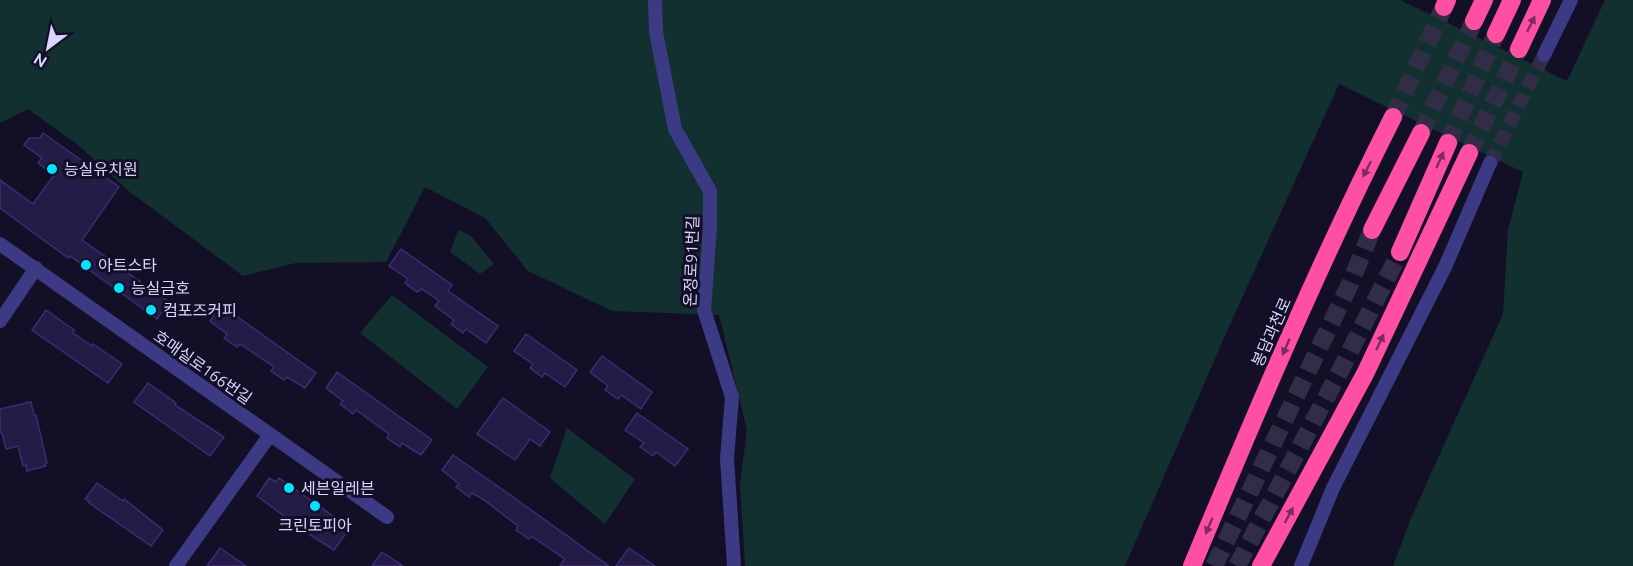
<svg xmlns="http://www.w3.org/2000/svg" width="1633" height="566" viewBox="0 0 1633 566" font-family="Ubuntu,'Noto Sans KR',sans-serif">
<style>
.green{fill:#12302f}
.building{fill:#241b47;stroke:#3b2d73;stroke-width:1.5}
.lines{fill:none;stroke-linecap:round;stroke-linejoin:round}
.minor-tunnel{stroke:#312d47;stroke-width:14;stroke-dasharray:14 7;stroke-linecap:butt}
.highway-tunnel{stroke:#312d47;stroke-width:18;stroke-dasharray:18 9;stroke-linecap:butt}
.minor{stroke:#3d3a85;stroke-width:14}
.highway{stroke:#ff4fa3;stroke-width:18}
.oneway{fill:#7d2c5e}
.poi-dot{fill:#00e5ff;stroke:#130f26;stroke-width:2}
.labels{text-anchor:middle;stroke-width:6;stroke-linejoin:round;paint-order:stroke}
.poi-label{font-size:16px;fill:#d9d4ff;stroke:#130f26;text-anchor:start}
.street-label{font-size:16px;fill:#d9d4ff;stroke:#130f26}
</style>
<rect width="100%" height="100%" fill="#130f26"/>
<g class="green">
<path d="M0,0H1400L1567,81L1605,0H1633V566H1393L1411,518L1503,314L1508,230L1523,172L1339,84L1228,329L1125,566H745L740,484L747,430L719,315L612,311L528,271L485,218L425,187L386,262L296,263L243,276L130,192L78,145L28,109L0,123Z"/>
<path d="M458,230L470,235L494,264L480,274L450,252Z"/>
<path d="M392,295L488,367L457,409L360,333Z"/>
<path d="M567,428L635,479L605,524L550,478Z"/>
</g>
<g class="building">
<path d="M43,133L119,187L82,240L169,302L157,319L70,256L68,258L0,208V180L33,204L54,175L38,163L42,158L24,145L29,138H40Z"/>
<path d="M401,249L452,285L448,291L498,326L486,343L466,329L463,333L451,324L454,320L435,306L439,301L422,289L417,292L405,283L408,279L389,266Z"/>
<path d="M221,305L316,373L305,388L287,377L284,380L271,371L274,367L252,352L240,344L237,347L224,338L227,334L210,321Z"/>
<path d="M46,310L74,330L73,333L92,346L93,344L122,364L108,383L32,330Z"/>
<path d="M526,334L577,370L565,387L545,373L542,377L530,368L533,364L514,351Z"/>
<path d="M602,356L652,392L641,409L621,395L618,399L605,390L608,386L590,372Z"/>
<path d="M337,372L432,440L421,455L402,443L400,447L387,438L389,434L356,410L353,414L340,404L343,401L326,388Z"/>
<path d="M148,383L176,403L175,405L224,437L210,456L134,402Z"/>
<path d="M503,398L550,432L540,446L530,439L515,460L477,434Z"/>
<path d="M31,402L34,415H36L47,463L45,464L46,466L27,471L26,465L23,466L18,446L6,449L2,433H0V409Z"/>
<path d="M637,413L688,449L675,466L656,452L653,456L640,447L644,443L625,430Z"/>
<path d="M453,455L513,497L609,566H560L565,559L531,536L529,539L516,530L518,526L484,500L472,493L469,497L456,487L459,484L442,470Z"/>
<path d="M269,478L276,482L279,478L350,528L334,550L310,535L257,496Z"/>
<path d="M97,483L123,501L124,499L163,530L151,546L89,503L90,502L85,499Z"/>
<path d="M220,548L246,566H207Z"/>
<path d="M629,548L655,566H616Z"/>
<path d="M382,552L403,566H372Z"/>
</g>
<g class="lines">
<path class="minor-tunnel" d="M1490,163L1544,55"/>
<g class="highway-tunnel">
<path d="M1393,117L1444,7"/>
<path d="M1421,133L1474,21"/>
<path d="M1448,143L1496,34"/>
<path d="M1469,153L1519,49"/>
<path d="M1214,566L1350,284L1372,230"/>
<path d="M1237,566L1338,375L1400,252"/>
</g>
<g class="minor">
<path d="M655,0L656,32L675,129L710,191V227L704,310L732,397L727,458L734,566"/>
<path d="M1544,55L1571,0"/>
<path d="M0,244L387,517"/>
<path d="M0,321L36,268"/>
<path d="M176,566L270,435"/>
<path d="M1301,566L1333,488L1445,267L1490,163"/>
</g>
<g class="highway">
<path d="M1444,7L1447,0"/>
<path d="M1474,21L1484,0"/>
<path d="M1496,34L1512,0"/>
<path d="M1519,49L1542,0"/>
<path d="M1372,230L1421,133"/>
<path d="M1400,252L1448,143"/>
<path d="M1192,566C1255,415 1319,263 1393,117"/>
<path d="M1261,566L1366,372L1469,153"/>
</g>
</g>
<defs><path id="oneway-solid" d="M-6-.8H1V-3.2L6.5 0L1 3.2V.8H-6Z" transform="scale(1.5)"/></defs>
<g class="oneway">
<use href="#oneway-solid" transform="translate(1531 24) rotate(-64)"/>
<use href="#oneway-solid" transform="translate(1440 160) rotate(-66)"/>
<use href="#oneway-solid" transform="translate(1367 169) rotate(117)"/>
<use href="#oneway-solid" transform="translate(1380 342) rotate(-65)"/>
<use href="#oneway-solid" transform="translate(1286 347) rotate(114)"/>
<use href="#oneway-solid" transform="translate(1289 515) rotate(-62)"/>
<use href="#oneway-solid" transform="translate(1209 526) rotate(113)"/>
</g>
<g class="poi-dot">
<circle cx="52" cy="169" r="6"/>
<circle cx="86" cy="265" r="6"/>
<circle cx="119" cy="288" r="6"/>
<circle cx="151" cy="310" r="6"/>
<circle cx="289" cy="488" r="6"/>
<circle cx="315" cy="506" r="6"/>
</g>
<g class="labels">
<g class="poi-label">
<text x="64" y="175">능실유치원</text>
<text x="98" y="271">아트스타</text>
<text x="131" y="294">능실금호</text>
<text x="163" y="316">컴포즈커피</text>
<text x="301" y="494">세븐일레븐</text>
<text x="315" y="531" text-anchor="middle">크린토피아</text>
</g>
<g class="street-label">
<text transform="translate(691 261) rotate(-88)" y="6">온정로91번길</text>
<text transform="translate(1271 332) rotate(-66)" y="6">봉담과천로</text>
<text transform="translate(203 367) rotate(35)" y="6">호매실로166번길</text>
</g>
</g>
<g transform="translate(48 48) rotate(212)" stroke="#130f26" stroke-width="4.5" paint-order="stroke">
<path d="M0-4.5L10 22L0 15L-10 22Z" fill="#d9d4ff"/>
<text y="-9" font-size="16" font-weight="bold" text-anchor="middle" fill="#d9d4ff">N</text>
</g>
</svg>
